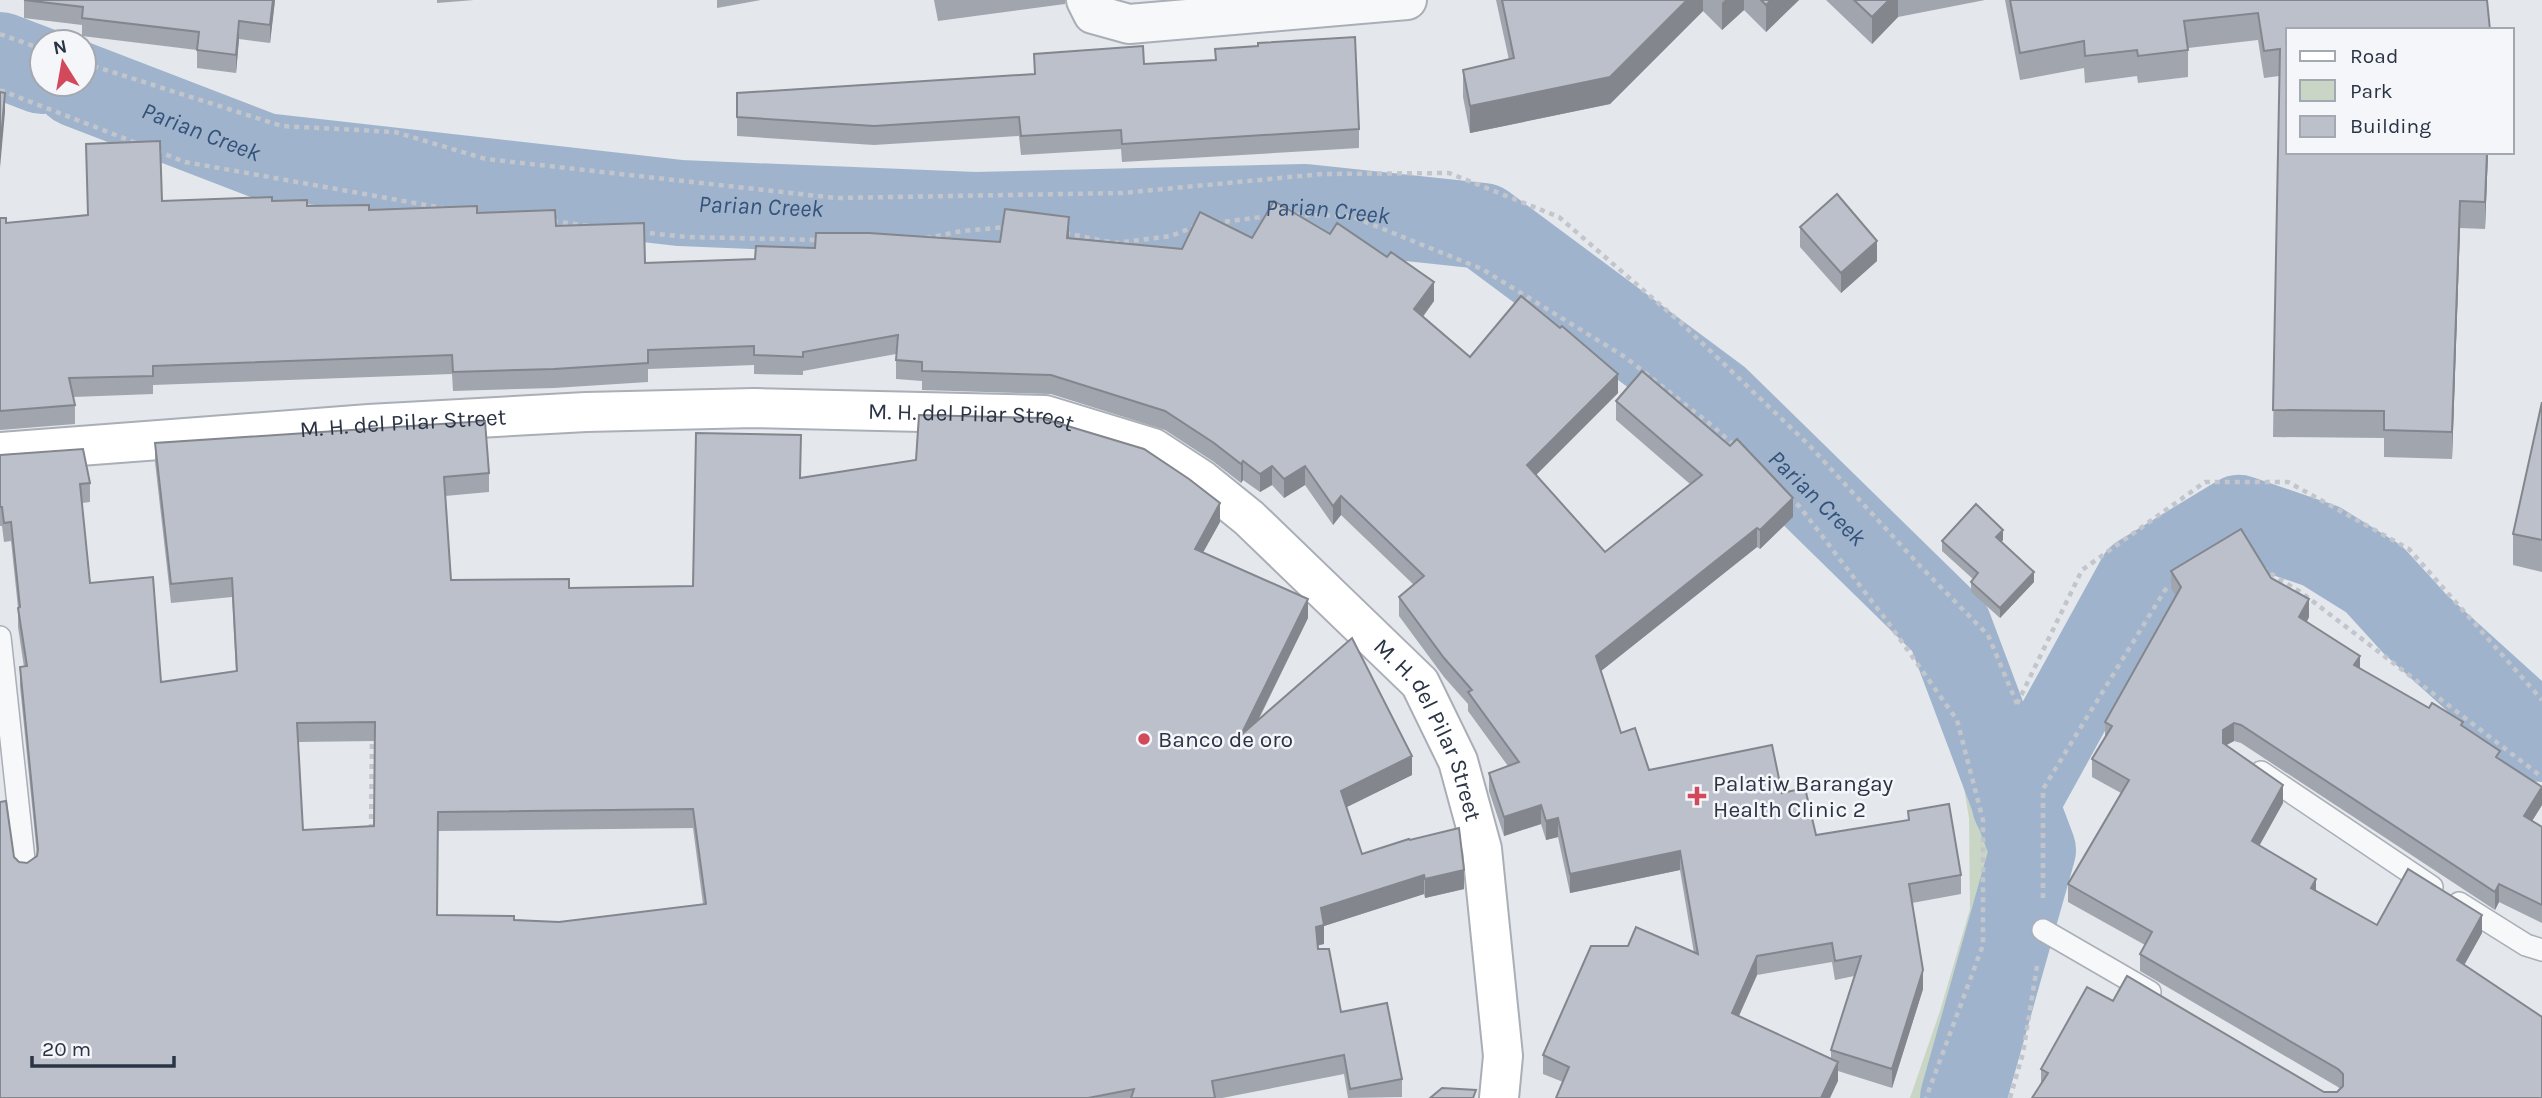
<svg xmlns="http://www.w3.org/2000/svg" width="2542" height="1098" viewBox="0 0 2542 1098" font-family="Karla,sans-serif">
<style>
.green{fill:#c9d6c5}
.lines{fill:none;stroke-linecap:round;stroke-linejoin:round}
.river{stroke:#9fb4cc;stroke-width:86}
.lane-casing{stroke:#a9aeb7;stroke-width:24}
.street-casing{stroke:#a9aeb7;stroke-width:42}
.secondary-casing{stroke:#a9aeb7;stroke-width:42}
.path{stroke:#c2c5cb;stroke-width:4.5;stroke-dasharray:5 5;stroke-linecap:butt}
.lane{stroke:#f7f8fa;stroke-width:21}
.street{stroke:#f7f8fa;stroke-width:38}
.secondary{stroke:#fff;stroke-width:38}
.wall{fill:#a1a5ae;fill-rule:evenodd}
.shaded-wall{fill:#83868d}
.building{fill:#bbc0ca;stroke:#83868d;stroke-width:2;fill-rule:evenodd}
.poi-dot{fill:#d1495b;stroke:#f4f6f9;stroke-width:2.5}
.labels{text-anchor:middle;stroke-width:5;stroke-linejoin:round;paint-order:stroke}
.street-label{font-size:23px;fill:#2b3445;stroke:#f4f6f9}
.poi-label{font-size:23px;fill:#2b3445;stroke:#f4f6f9;text-anchor:start}
.water-label{font-size:24px;font-style:italic;fill:#34527a;stroke:#f4f6f9}
</style>
<rect width="100%" height="100%" fill="#e4e7ec"/>
<path class="green" d="M1981,753L1999,812L2003,937L1956,1079L1948,1098H1910L1940,1011L1970,909L1969,818L1959,758Z"/>
<g class="lines">
<g class="river">
<path d="M0,55L42,71"/>
<path id="s1" d="M77,84L264,156L680,203L975,215L1305,207L1483,226L1717,400L1949,627L2033,850L1963,1098"/>
<path d="M2015,805L2140,578L2239,518L2321,546L2374,579L2415,624L2542,739"/>
</g>
<g class="lane-casing">
<g id="lane">
<path d="M0,637L25,869"/>
<path d="M2261,772L2432,887"/>
<path d="M2459,903L2526,945L2542,950"/>
<path d="M2043,930L2150,992"/>
</g>
</g>
<g class="street-casing">
<path id="street" d="M1086,0L1093,14L1129,24L1407,0"/>
</g>
<g class="secondary-casing">
<g id="secondary">
<path id="s2" d="M0,452L369,424L586,412L754,408L1045,415L1153,448L1202,480L1249,518L1420,683L1458,761L1482,849L1503,1056L1499,1098"/>
</g>
</g>
<g class="path">
<path d="M0,34L42,49"/>
<path d="M84,63L282,126L395,132L486,159L836,198L1122,193L1322,174L1449,173L1559,217L1680,322L1809,445L1921,567L1988,635L2017,704"/>
<path d="M0,90L139,144"/>
<path d="M157,151L185,162L443,208"/>
<path d="M1295,215L1351,216L1482,269L1625,357L1714,427L1737,448"/>
<path d="M553,221L589,226"/>
<path d="M1215,223L1269,216"/>
<path d="M640,232L686,237L820,240"/>
<path d="M1065,233L1115,243L1171,236L1196,226"/>
<path d="M926,238L962,231L1007,227"/>
<path d="M1789,497L1800,507L1890,625L1957,720L1983,820V945L1926,1098"/>
<path d="M2262,568L2302,593L2542,777"/>
<path d="M2017,704L2082,570L2205,482H2288L2409,549L2542,700"/>
<path d="M371,829L372,737"/>
<path d="M2043,898V789L2165,590L2176,583"/>
<path d="M2010,1098L2023,1053L2037,966"/>
</g>
<use href="#lane" class="lane"/>
<use href="#street" class="street"/>
<use href="#secondary" class="secondary"/>
</g>
<g class="wall">
<path d="M24,0H275L270,43L239,39L236,73L197,68V50L82,36V25L24,18Z"/>
<path d="M437,0H474L437,3Z"/>
<path d="M717,0H761L717,8Z"/>
<path d="M934,0H1065V4L938,21Z"/>
<path d="M1496,0H1799L1766,32L1744,10L1722,30L1703,11L1610,104L1470,133L1463,97V70L1509,60Z"/>
<path d="M1826,0H1985L1898,17L1872,44Z"/>
<path d="M2005,0H2487L2288,152H2488L2485,229L2460,228L2452,459L2384,457V438L2273,437L2279,76L2264,78L2258,40L2188,48V77L2138,83L2137,76L2085,83L2084,68L2020,80Z"/>
<path d="M1034,54L1144,64L1359,129V148L1122,162L1121,149L1021,155L1019,136L874,145L737,136V93L1034,74Z"/>
<path d="M162,201H272L307,206L477,213L556,226L645,263L755,259L815,248L1000,242L1069,238L1182,249L1252,238L1434,301L1423,317L1470,357L1618,393L1536,475L1605,552L1690,484L1616,420V401L1793,517L1760,549L1757,547L1601,671L1621,733L1649,770L1782,793L1816,835L1908,820V811L1961,875V894L1912,903L1923,989L1892,1088L1838,1071V1081L1563,1082L1543,1074V1055L1694,953L1680,870L1570,893L1558,837L1546,840L1541,824L1504,836L1489,791V773L1508,766L1468,711V704L1444,677L1399,616V597L1414,585L1341,515L1333,525L1305,485L1284,498L1272,485L1260,492L1243,480L1241,483L1214,462L1165,430L1051,394L922,390V381L896,379V354L803,371V375L754,374V365L648,369V382L554,388L453,391L452,374L153,385V394L73,397L75,405V424L0,430V218L6,223L87,215ZM1832,962L1835,980L1854,976L1831,1050V1059L1739,1016L1757,975Z"/>
<path d="M1800,227L1877,261L1841,293L1800,247Z"/>
<path d="M2542,402V572L2513,565V534Z"/>
<path d="M155,443L489,473V492L445,496L451,580L569,588L693,586L801,478L1220,522L1203,552L1308,618L1258,721L1412,775L1346,807L1362,854L1410,840L1464,889L1425,898L1424,894L1324,926V944L1318,945L1341,1012L1402,1079V1097L1348,1098L1344,1074L1222,1098H0L14,857L19,862L27,863L37,855L20,686V667H24L18,627V608L11,541L4,542L2,526H0V455L90,483V502L82,503L90,583L161,682L236,672L232,597L171,603L155,462ZM375,741L374,826L303,830L298,742ZM693,828L703,904L559,922L438,915V831Z"/>
<path d="M2003,540L2001,542L2034,582L2000,618L1971,592V582L1973,579L1942,551V541Z"/>
<path d="M2171,571L2271,578L2309,617L2307,622L2360,668L2463,727L2500,760L2542,787V805L2532,821L2542,827V923L2499,902L2495,910L2241,743L2234,741L2226,745L2283,803L2259,845L2316,891L2377,925L2482,933L2464,965L2542,1098L2041,1083V1069L2113,1001L2324,1092H2337L2340,1089L2338,1087L2140,971V954L2145,945L2068,902V884L2121,793L2092,777V759L2105,737V722L2176,596L2171,588Z"/>
</g>
<g class="shaded-wall">
<path d="M273,0H275L270,43V25Z"/>
<path d="M1687,0H1703V11L1610,104L1470,133V106Z"/>
<path d="M1725,0H1744V10L1722,30V3Z"/>
<path d="M1771,0H1799L1766,32V5Z"/>
<path d="M1889,0H1898V17L1872,44V17Z"/>
<path d="M239,21V39L236,73V55Z"/>
<path d="M5,93V112L0,168V150Z"/>
<path d="M2487,152H2488L2485,229V202Z"/>
<path d="M2460,201V228L2452,459V432Z"/>
<path d="M1069,217V236L1067,257V238Z"/>
<path d="M1877,241V261L1841,293V273Z"/>
<path d="M1434,282V301L1414,328V309Z"/>
<path d="M1618,374V393L1527,484V465Z"/>
<path d="M1243,461V480L1241,483V464Z"/>
<path d="M1272,466V485L1260,492V474Z"/>
<path d="M1305,466V485L1284,498V479Z"/>
<path d="M1341,496V515L1333,525V506Z"/>
<path d="M1793,498V517L1760,549V530Z"/>
<path d="M1220,503V522L1195,567V549Z"/>
<path d="M1757,528V547L1596,675V656Z"/>
<path d="M2003,530V540L1996,548V537Z"/>
<path d="M2034,572V582L2000,618V608Z"/>
<path d="M1308,599V618L1241,754V735Z"/>
<path d="M2309,599V617L2299,635V617Z"/>
<path d="M2360,656V673L2354,665Z"/>
<path d="M2234,723V741L2223,747V730Z"/>
<path d="M1412,756V775L1341,810V791Z"/>
<path d="M2283,785V803L2252,859V841Z"/>
<path d="M2542,787V805L2524,834V816Z"/>
<path d="M1541,805V824L1504,836V817Z"/>
<path d="M1558,818V837L1546,840V821Z"/>
<path d="M1680,851V870L1570,893V874Z"/>
<path d="M1464,870V889L1425,898V879Z"/>
<path d="M1424,875V894L1324,926V944L1316,946V927L1321,908Z"/>
<path d="M2316,879V897L2311,888Z"/>
<path d="M2499,884V902L2495,910V892Z"/>
<path d="M2482,915V933L2457,978V960Z"/>
<path d="M1757,956V975L1732,1031V1013Z"/>
<path d="M1923,970V989L1892,1088V1069Z"/>
<path d="M1838,1062V1081L1830,1098H1821Z"/>
</g>
<g class="building">
<path d="M24,0H273L270,25L239,21L236,55L197,50L199,32L82,18L83,7Z"/>
<path d="M1502,0H1687L1610,77L1470,106L1463,70L1514,58Z"/>
<path d="M1761,0H1771L1766,5Z"/>
<path d="M1854,0H1889L1872,17Z"/>
<path d="M2010,0H2487L2490,30H2288V152H2487L2485,202L2460,201L2452,432L2384,430V411L2273,410L2280,49L2264,51L2258,13L2184,21L2188,50L2138,56L2137,50L2085,56L2084,41L2020,53Z"/>
<path d="M1355,37L1359,129L1122,144L1121,130L1021,136L1019,117L874,126L737,117V93L1035,74L1034,54L1143,46L1144,64L1216,60L1215,49L1258,46V43Z"/>
<path d="M0,92L5,93L0,150Z"/>
<path d="M160,141L162,201L272,197V201L307,200V206L369,205V210L477,206V213L555,210L556,226L644,223L645,263L755,259L756,246L815,248L816,233H869L1000,242L1005,209L1069,217L1067,238L1182,249L1200,212L1252,238L1274,201L1330,234L1337,223L1387,257L1391,252L1434,282L1414,309L1470,357L1521,296L1560,328L1562,326L1618,374L1527,465L1605,552L1702,475L1616,401L1642,371L1730,446L1737,439L1793,498L1760,530L1757,528L1596,656L1621,733L1635,728L1649,770L1772,745L1782,793L1805,788L1816,835L1909,820L1908,811L1949,804L1961,875L1909,884L1923,970L1892,1069L1831,1050L1861,956L1835,961L1832,943L1757,956L1732,1013L1838,1062L1821,1098H1556L1569,1067L1543,1055L1591,946H1628L1636,927L1698,954L1680,851L1570,874L1558,818L1546,821L1541,805L1504,817L1489,773L1519,762L1468,692L1472,690L1444,658L1399,597L1424,576L1341,496L1333,506L1305,466L1284,479L1272,466L1260,474L1243,461L1241,464L1214,443L1165,411L1051,375L922,371V362L896,360L898,335L803,352V357L754,355V346L648,350V363L554,369L453,372L452,355L153,366V376L69,378L75,405L0,411V218H6V223L88,215L86,144Z"/>
<path d="M1837,194L1877,241L1841,273L1800,227Z"/>
<path d="M2542,402V540L2513,534Z"/>
<path d="M919,415L1041,418L1144,449L1189,479L1220,503L1195,549L1308,599L1241,735L1352,638L1412,756L1341,791L1362,854L1409,839L1410,840L1459,828L1464,870L1425,879L1424,875L1321,908L1324,925L1316,927L1318,949H1329L1341,1012L1387,1003L1402,1079L1350,1089L1344,1055L1212,1081L1215,1098H1131L1134,1089L1088,1098H0V802L6,801L14,857L19,862L27,863L37,856L38,849L20,667L27,666L18,608L20,607L11,522L4,523L2,507H0V455L83,449L90,483L80,484L90,583L153,577L161,682L237,671L232,578L171,584L155,443L485,421L489,473L444,477L451,580L569,579V588L693,586L696,433L801,435L800,478L916,460ZM375,722L374,826L303,830L297,723ZM693,809L706,904L559,922L514,920V916L437,915L438,812Z"/>
<path d="M1976,504L2003,530L1996,537L2034,572L2000,608L1971,582L1978,573L1942,541Z"/>
<path d="M2241,529L2271,578L2309,599L2299,617L2360,656L2354,665L2429,708L2432,703L2463,722L2461,725L2500,751L2496,757L2542,787L2524,816L2542,827V905L2499,884L2495,892L2241,725L2234,723L2223,730V743L2283,785L2252,841L2316,879L2311,888L2377,925L2408,869L2482,915L2457,960L2542,1017V1098H2032L2048,1073L2041,1069L2087,987L2113,1001L2127,976L2324,1092H2337L2343,1086V1074L2338,1069L2140,954L2152,932L2068,884L2129,780L2092,759L2112,726L2105,722L2181,587L2171,571Z"/>
<path d="M1442,1088L1476,1090L1473,1098H1430Z"/>
</g>
<g class="poi-dot">
<circle cx="1144" cy="739" r="7"/>
<path d="M1693.5 785.5h7v7h7v7h-7v7h-7v-7h-7v-7h7z"/>
</g>
<g class="labels">
<g class="street-label">
<text dy="8" stroke="none"><textPath href="#s2" startOffset="973">M. H. del Pilar Street</textPath></text>
<text dy="8" stroke="none"><textPath href="#s2" startOffset="404">M. H. del Pilar Street</textPath></text>
<text dy="8" stroke="none"><textPath href="#s2" startOffset="1561">M. H. del Pilar Street</textPath></text>
</g>
<g class="poi-label">
<text x="1158" y="747">Banco de oro</text>
<text x="1713" y="791">Palatiw Barangay<tspan x="1713" dy="26">Health Clinic 2</tspan></text>
</g>
<g class="water-label">
<text dy="8" stroke="none"><textPath href="#s1" startOffset="133">Parian Creek</textPath></text>
<text dy="8" stroke="none"><textPath href="#s1" startOffset="700">Parian Creek</textPath></text>
<text dy="8" stroke="none"><textPath href="#s1" startOffset="1267">Parian Creek</textPath></text>
<text dy="8" stroke="none"><textPath href="#s1" startOffset="1855">Parian Creek</textPath></text>
</g>
</g>
<rect x="2286" y="28" width="228" height="126" fill="#f4f6f9" stroke="#a4a8b1" stroke-width="2"/>
<rect x="2300" y="51" width="35" height="10" fill="#ffffff" stroke="#a4a8b1" stroke-width="2"/>
<text x="2350" y="63" font-size="21" fill="#2b3445">Road</text>
<rect x="2300" y="80" width="35" height="21" fill="#c9d6c5" stroke="#a4a8b1" stroke-width="2"/>
<text x="2350" y="98" font-size="21" fill="#2b3445">Park</text>
<rect x="2300" y="116" width="35" height="21" fill="#bbc0ca" stroke="#a4a8b1" stroke-width="2"/>
<text x="2350" y="133" font-size="21" fill="#2b3445">Building</text>
<g transform="translate(63 63) rotate(349)"><circle r="33" fill="#f4f6f9" stroke="#a4a8b1" stroke-width="2"/>
<path d="M0-5L12 26L0 18L-12 26Z" fill="#d1495b"/>
<text y="-10" font-size="19" font-weight="bold" text-anchor="middle" fill="#2b3445">N</text>
</g>
<path d="M32 1056v10h142v-10" fill="none" stroke="#2b3445" stroke-width="3.5"/>
<text x="42" y="1056" font-size="21" fill="#2b3445" stroke="#f4f6f9" stroke-width="5" paint-order="stroke">20 m</text>
</svg>
